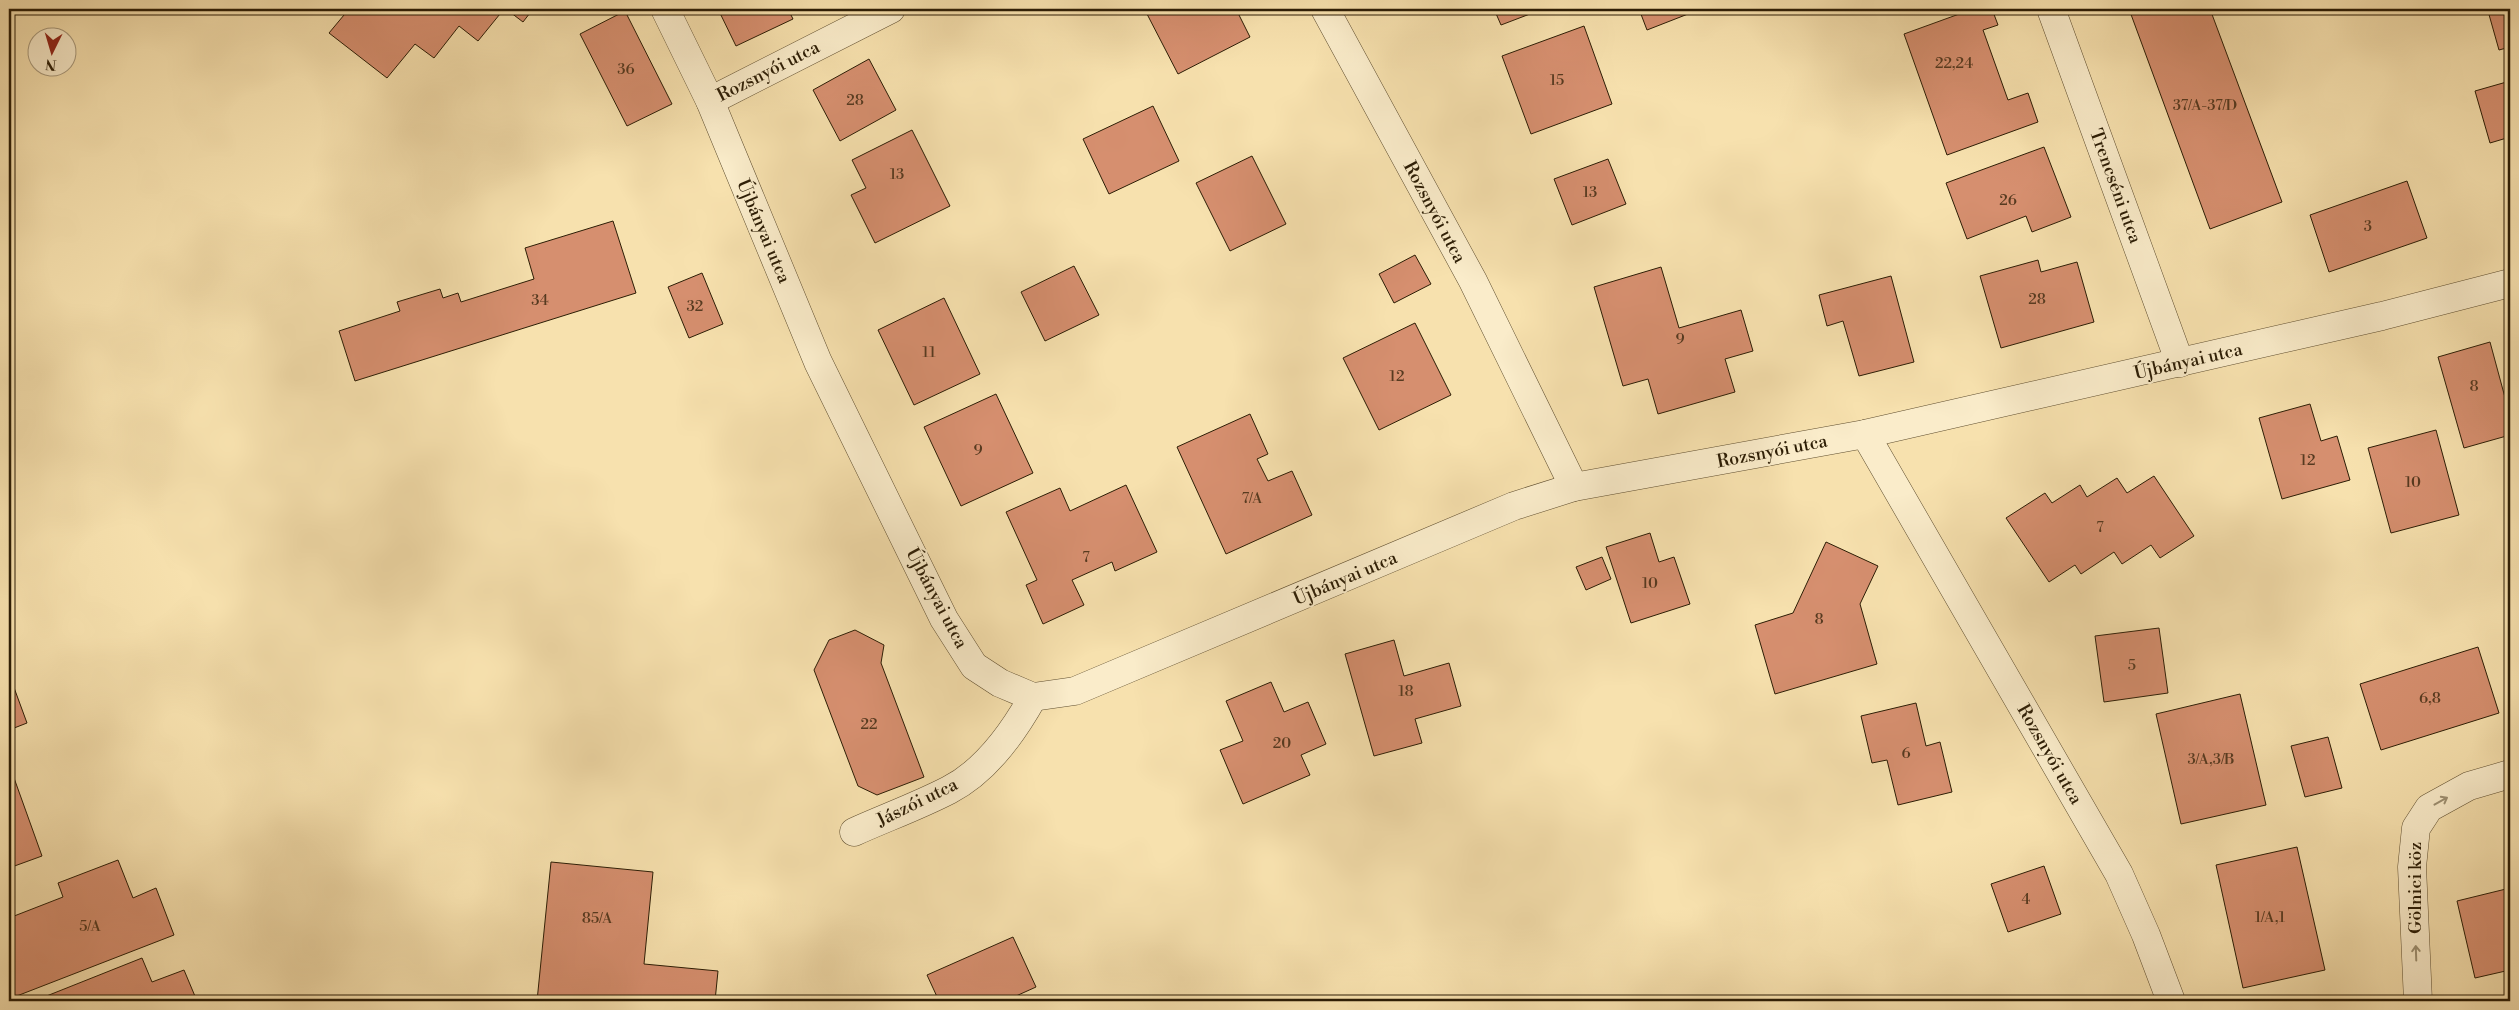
<svg xmlns="http://www.w3.org/2000/svg" width="2519" height="1010" viewBox="0 0 2519 1010" font-family="'Libre Bodoni',serif">
<style>
.building{fill:#d68f6f;stroke:#2c1d05}
.lines{fill:none;stroke-linecap:round;stroke-linejoin:round}
.minor-casing{stroke:#5f4e2f;stroke-width:29}
.minor{stroke:#faecca;stroke-width:28}
.oneway{stroke:#9d8f71}
.labels{text-anchor:middle;stroke-width:4;stroke-linejoin:round;paint-order:stroke}
.number-label{font-size:15px;fill:#563a20}
.street-label{font-size:18px;fill:#2c1d05;stroke:#faecca}
</style>
<rect width="100%" height="100%" fill="#f7e1ae"/>
<filter id="stains"><feTurbulence type="fractalNoise" baseFrequency=".004" numOctaves="4"/><feColorMatrix values="0 0 0 0 .2 0 0 0 0 .09 0 0 0 0 .02 0 0 0 .5 -.17"/></filter>
<radialGradient id="worn" r=".72"><stop offset=".6" stop-color="#630" stop-opacity="0"/><stop offset="1" stop-color="#630" stop-opacity=".3"/></radialGradient>
<g class="building">
<path d="M349,9H504L478,41L459,26L434,58L415,44L387,78L329,33Z"/>
<path d="M506,9H533L523,22Z"/>
<path d="M718,9H788L793,19L736,46Z"/>
<path d="M1158,9H1236L1250,37L1178,74L1147,14Z"/>
<path d="M1494,9H1543L1501,25Z"/>
<path d="M1639,9H1686L1688,14L1647,30Z"/>
<path d="M1973,9H1992L1998,25L1983,30L2008,100L2028,93L2038,122L1947,155L1904,34Z"/>
<path d="M2129,9H2210L2282,202L2210,229Z"/>
<path d="M2495,9H2510V47L2499,50L2488,11Z"/>
<path d="M625,11L672,104L627,126L580,34Z"/>
<path d="M1584,26L1612,104L1531,134L1502,56Z"/>
<path d="M869,59L896,110L840,141L813,90Z"/>
<path d="M2510,81V137L2490,143L2475,91Z"/>
<path d="M1153,106L1179,161L1109,194L1083,139Z"/>
<path d="M912,130L950,206L875,243L851,195L866,188L852,160Z"/>
<path d="M2044,147L2071,217L2032,232L2026,216L1967,239L1946,183Z"/>
<path d="M1252,156L1286,224L1230,251L1196,183Z"/>
<path d="M1608,159L1626,204L1572,225L1554,179Z"/>
<path d="M2407,181L2427,238L2329,272L2310,215Z"/>
<path d="M613,221L636,293L355,381L339,331L400,311L397,302L440,289L443,298L458,293L461,302L534,279L525,248Z"/>
<path d="M1415,255L1431,284L1394,303L1379,274Z"/>
<path d="M2038,260L2041,272L2077,262L2094,322L2001,348L1980,276Z"/>
<path d="M1074,266L1099,315L1045,341L1021,292Z"/>
<path d="M1661,267L1679,328L1741,310L1753,351L1725,359L1735,392L1658,414L1648,379L1623,386L1594,287Z"/>
<path d="M702,273L723,324L689,338L668,287Z"/>
<path d="M1891,276L1914,362L1859,376L1843,321L1827,326L1819,295Z"/>
<path d="M944,298L980,374L914,405L878,330Z"/>
<path d="M1415,323L1451,395L1379,430L1343,358Z"/>
<path d="M2490,342L2510,416V435L2464,448L2438,357Z"/>
<path d="M996,394L1033,473L961,506L924,427Z"/>
<path d="M2310,404L2321,441L2337,436L2350,480L2282,499L2259,418Z"/>
<path d="M1250,414L1268,454L1257,459L1268,481L1292,471L1312,515L1226,554L1177,447Z"/>
<path d="M2436,430L2459,515L2391,533L2368,448Z"/>
<path d="M2154,476L2194,536L2160,558L2151,545L2122,564L2114,552L2081,574L2075,565L2049,582L2006,518L2045,493L2052,503L2080,485L2087,497L2117,478L2127,493Z"/>
<path d="M1126,485L1157,552L1115,571L1112,562L1072,580L1084,605L1043,624L1026,585L1037,580L1006,512L1060,488L1070,511Z"/>
<path d="M1650,533L1659,562L1674,557L1690,604L1631,623L1606,547Z"/>
<path d="M1826,542L1878,566L1860,604L1877,664L1775,694L1755,625L1793,613Z"/>
<path d="M1602,557L1611,579L1586,590L1576,567Z"/>
<path d="M2159,628L2168,693L2104,702L2095,636Z"/>
<path d="M855,630L884,645L881,663L924,777L877,795L858,786L814,670L829,640Z"/>
<path d="M1394,640L1404,676L1449,663L1461,706L1415,719L1422,743L1374,756L1345,654Z"/>
<path d="M2478,647L2499,713L2381,750L2360,684Z"/>
<path d="M9,674L27,723L9,730Z"/>
<path d="M1271,682L1284,712L1308,702L1326,744L1301,755L1310,775L1243,804L1220,750L1243,741L1226,701Z"/>
<path d="M2240,694L2266,805L2181,824L2156,714Z"/>
<path d="M1916,703L1926,746L1940,742L1952,792L1898,805L1887,760L1872,763L1861,716Z"/>
<path d="M2328,737L2342,788L2305,797L2291,746Z"/>
<path d="M9,764L42,856L9,868Z"/>
<path d="M2297,847L2325,970L2243,988L2216,865Z"/>
<path d="M118,860L133,898L156,888L174,935L9,999V918L63,897L58,883Z"/>
<path d="M551,862L653,872L644,964L718,971L715,1001H537Z"/>
<path d="M2044,866L2061,914L2008,932L1991,884Z"/>
<path d="M2510,888V970L2475,978L2457,901Z"/>
<path d="M1013,937L1036,987L1005,1001H939L927,975Z"/>
<path d="M142,958L152,982L184,970L197,1001H34Z"/>
</g>
<g class="lines">
<g class="minor-casing">
<g id="minor">
<path d="M665,9L710,101L818,362L944,619L974,666L1000,683L1033,697L1075,691L1514,506L1574,487L1865,434L2382,316L2510,283"/>
<path d="M1325,9L1473,281L1574,487"/>
<path d="M2051,9L2180,363"/>
<path d="M710,101L891,9"/>
<path d="M1865,434L2119,874L2146,935L2171,1001"/>
<path d="M854,832C885,818 918,806 949,790C986,771 1013,733 1033,697"/>
<path d="M2418,1001L2412,867L2416,828L2429,808L2469,786L2510,774"/>
</g>
</g>
<use href="#minor" class="minor"/>
</g>
<defs><path id="oneway-shaft" d="M-6 0H5M1.5-3L5.5 0L1.5 3" fill="none" stroke-width="1.6" stroke-linecap="round" stroke-linejoin="round" transform="scale(1.25)"/></defs>
<g class="oneway">
<use href="#oneway-shaft" transform="translate(2441 801) rotate(-29)"/>
<use href="#oneway-shaft" transform="translate(2416 953) rotate(-92)"/>
</g>
<g class="labels">
<g class="number-label">
<text x="1954" y="68">22,24</text>
<text x="626" y="74">36</text>
<text x="1557" y="85">15</text>
<text x="855" y="105">28</text>
<text x="2205" y="110">37/A-37/D</text>
<text x="897" y="179">13</text>
<text x="1590" y="197">13</text>
<text x="2008" y="205">26</text>
<text x="2368" y="231">3</text>
<text x="2037" y="304">28</text>
<text x="540" y="305">34</text>
<text x="695" y="311">32</text>
<text x="1680" y="344">9</text>
<text x="929" y="357">11</text>
<text x="1397" y="381">12</text>
<text x="2474" y="391">8</text>
<text x="978" y="455">9</text>
<text x="2308" y="465">12</text>
<text x="2413" y="487">10</text>
<text x="1252" y="503">7/A</text>
<text x="2100" y="532">7</text>
<text x="1086" y="562">7</text>
<text x="1650" y="588">10</text>
<text x="1819" y="624">8</text>
<text x="2132" y="670">5</text>
<text x="1406" y="696">18</text>
<text x="2430" y="703">6,8</text>
<text x="869" y="729">22</text>
<text x="1282" y="748">20</text>
<text x="1906" y="758">6</text>
<text x="2211" y="764">3/A,3/B</text>
<text x="2026" y="904">4</text>
<text x="2270" y="922">1/A,1</text>
<text x="597" y="923">85/A</text>
<text x="90" y="931">5/A</text>
</g>
<g class="street-label">
<text transform="translate(768 71) rotate(-27)" y="6">Rozsnyói utca</text>
<text transform="translate(2116 186) rotate(70)" y="6">Trencséni utca</text>
<text transform="translate(1435 212) rotate(62)" y="6">Rozsnyói utca</text>
<text transform="translate(764 231) rotate(67)" y="6">Újbányai utca</text>
<text transform="translate(2188 361) rotate(-13)" y="6">Újbányai utca</text>
<text transform="translate(1772 451) rotate(-11)" y="6">Rozsnyói utca</text>
<text transform="translate(1345 578) rotate(-23)" y="6">Újbányai utca</text>
<text transform="translate(937 598) rotate(62)" y="6">Újbányai utca</text>
<text transform="translate(2050 754) rotate(60)" y="6">Rozsnyói utca</text>
<text transform="translate(917 802) rotate(-26)" y="6">Jászói utca</text>
<text transform="translate(2415 888) rotate(-90)" y="6">Gölnici köz</text>
</g>
</g>
<rect width="2519" height="1010" fill="none" stroke="#f7e1ae" stroke-width="30"/>
<rect x="10" y="10" width="2499" height="990" fill="none" stroke="#2c1d05" stroke-width="2.5"/>
<rect x="15" y="15" width="2489" height="980" fill="none" stroke="#2c1d05"/>
<g transform="translate(52 52) rotate(185)"><circle r="24" fill="#faecca" stroke="#a8997b"/>
<path d="M0-4L9 19L0 12L-9 19Z" fill="#8f2418"/>
<text y="-8" font-size="14" font-weight="bold" text-anchor="middle" fill="#2c1d05">N</text>
</g>
<rect width="100%" height="100%" filter="url(#stains)"/>
<rect width="100%" height="100%" fill="url(#worn)"/>
</svg>
